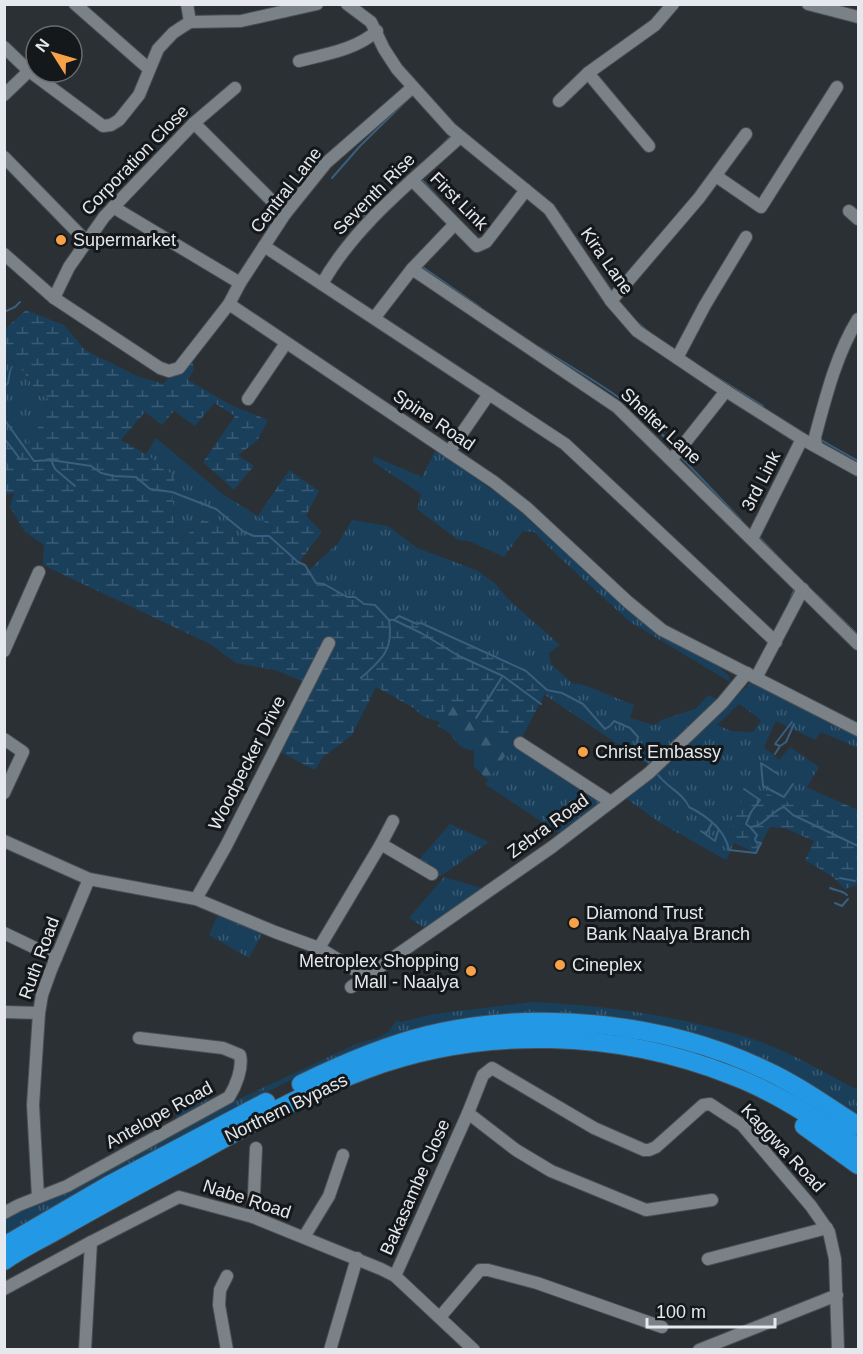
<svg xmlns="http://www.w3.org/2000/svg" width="863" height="1354" viewBox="0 0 863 1354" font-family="Helvetica,sans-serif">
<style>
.grass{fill:url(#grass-tufts);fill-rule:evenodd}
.forest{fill:url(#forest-firs)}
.wetland{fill:url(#wetland-marsh)}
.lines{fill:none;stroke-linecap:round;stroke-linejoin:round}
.stream{stroke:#395f7e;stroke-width:2}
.minor-casing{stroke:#4a4e53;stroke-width:14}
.highway-casing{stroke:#4a4e53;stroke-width:20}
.minor{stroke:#7a8187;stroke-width:12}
.highway{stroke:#2399e6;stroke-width:18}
.poi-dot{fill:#f7a248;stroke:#15181a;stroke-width:2}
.labels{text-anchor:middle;stroke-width:6;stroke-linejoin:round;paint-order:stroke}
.street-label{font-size:18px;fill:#e5e8ec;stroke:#15181a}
.poi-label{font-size:18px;fill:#e5e8ec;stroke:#15181a;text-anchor:start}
</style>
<defs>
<pattern id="grass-tufts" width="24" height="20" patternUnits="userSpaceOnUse" patternTransform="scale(1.5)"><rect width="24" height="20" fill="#193f5b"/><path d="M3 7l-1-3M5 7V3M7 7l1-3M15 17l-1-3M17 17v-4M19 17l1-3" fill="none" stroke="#3a5b73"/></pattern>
<pattern id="forest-firs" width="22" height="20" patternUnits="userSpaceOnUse" patternTransform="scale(1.5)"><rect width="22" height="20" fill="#193f5b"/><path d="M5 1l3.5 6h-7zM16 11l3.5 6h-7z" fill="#3a5b73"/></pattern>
<pattern id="wetland-marsh" width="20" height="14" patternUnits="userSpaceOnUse" patternTransform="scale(1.5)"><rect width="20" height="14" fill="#193f5b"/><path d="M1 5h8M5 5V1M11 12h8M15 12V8" fill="none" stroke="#3a5b73"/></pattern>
</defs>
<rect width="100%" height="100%" fill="#2b3035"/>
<g class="grass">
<path d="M4,355L22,370L38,393L48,398L45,415L28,446L5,430Z"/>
<path d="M156,438L224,495L258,516L272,529L269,536L240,538L207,516L182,538L175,536L172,492L175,477L146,454Z"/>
<path d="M436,449L538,523L650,628L714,663L729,676L730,682L630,622L560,558L534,532L523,531L504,557L469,541L458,540L417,509L421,494L373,462V456L422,477Z"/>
<path d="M352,520L388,526L417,548L476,570L496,584L507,598L560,645L549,653L551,664L572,683L584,685L634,705L630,718L654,725L664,719L695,709L709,695L719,700L650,766L545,695L547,690L455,637L399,616L394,620H389L375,605L364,604L355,597H347L324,584L316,583L307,572L338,543Z"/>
<path d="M754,680L858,732V748L821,732L815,740L776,721L764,747L779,760L790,747L819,767L807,787L824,795L800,807L763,792L732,816L734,843L726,860L662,824L624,797L674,757L710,721ZM739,704L761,720L753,732L731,731L717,725Z"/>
<path d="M515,742L604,800L563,836L485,784Z"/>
<path d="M450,824L489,842L441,876L417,862Z"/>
<path d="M444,877L485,889L426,929L409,918Z"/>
<path d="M219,912L263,932L249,958L209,935Z"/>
<path d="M532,1002C606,1005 685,1017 756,1040C791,1052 825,1073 858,1090V1115L819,1090L706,1040L404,1032C325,1059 253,1099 181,1139C122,1172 63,1205 5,1238V1220L40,1200L233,1098L235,1101L356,1044L377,1038L388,1032L397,1020L401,1022L434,1014Z"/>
<path d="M193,1093L214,1099L176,1124V1106Z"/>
</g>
<path class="forest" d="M449,701L515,742L488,780L474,767V751C458,747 460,746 451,735C448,731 442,729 438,726Z"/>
<g class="wetland">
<path d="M26,310L64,325L85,350L137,376L163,384L180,365L191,355L194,369L188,380L231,405L268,420L257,441L238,455L254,466L234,490L203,462L235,416L214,403L195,426L174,411L162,425L145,412L121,440L146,454L175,477L172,492L175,536L183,538L207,516L240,538L268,536L272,529L258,516L289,470L319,491L306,516L322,532L300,561L305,565L316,583L324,584L347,597H355L364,604L375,605L389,620H394L399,616L417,624L421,623L526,671L547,690L520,741L515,742L449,701L440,722L422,716L414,708L376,687L352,735L323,757L315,770L272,748L304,682L275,670L236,663L210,644L43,565L44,545L25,532L10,507L14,493L5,495V430L28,445L45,415L48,398L38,393L22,370L5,355V329Z"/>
<path d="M763,792L800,807L807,797L817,799L824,795L856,809L858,811V885L845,889L833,877L805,860L814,841L784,828L770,827L756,853L734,843L732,816L743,799Z"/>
</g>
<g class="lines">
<g class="stream">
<path d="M441,146L452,135"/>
<path d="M332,178L360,146L410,97"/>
<path d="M421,179L442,202"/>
<path d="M353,224L378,205"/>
<path d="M567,224L571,232"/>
<path d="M421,266L480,307"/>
<path d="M596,269L612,291"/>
<path d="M4,312L15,307L20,302"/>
<path d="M638,323L650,333"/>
<path d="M539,347C584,375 644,407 675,450"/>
<path d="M702,368L763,406"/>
<path d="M4,387L8,383L10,371"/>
<path d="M4,419L34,461L51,460L91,466L101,473L114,476L136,477L150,489L172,492L216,509L244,532L254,536H269L298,562L305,565L316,583L324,584L347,597H355L364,604L375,605L389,620H394L399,616L417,624L421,623L526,671L547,690L562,693L583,704L605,729L610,726L614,721L630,728L638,737L635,750L652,765"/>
<path d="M4,438L20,459"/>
<path d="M821,440L858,461"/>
<path d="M681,457L741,520"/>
<path d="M51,460L55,469L75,486"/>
<path d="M758,536L783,562"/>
<path d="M817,595L858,635"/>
<path d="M787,608L795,588"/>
<path d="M394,620L421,633L459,656L503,676L541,704"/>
<path d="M361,678C382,659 394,650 389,620"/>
<path d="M476,718L502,677"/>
<path d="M780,746L775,744L792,722"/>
<path d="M775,754L780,746L786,742L794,724"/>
<path d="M778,774L761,763L763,786L784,797L793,784"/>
<path d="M658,775C667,787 684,794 689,807C707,816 725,830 729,850L756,853L761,843L756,842L755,839L757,835L750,827C766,826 770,811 784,807L793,815L858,846"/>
<path d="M744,789L760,800L751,812L746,824L750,827"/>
<path d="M701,831L715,841L718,831"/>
<path d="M706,834L712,823"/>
<path d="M840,878L855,881"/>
<path d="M830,888C836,891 842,890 847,895"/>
<path d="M835,903L842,906L848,899"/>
</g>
<g class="minor-casing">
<g id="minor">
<path d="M75,4L149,69"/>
<path d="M187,4L190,22"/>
<path d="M347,4L371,22L384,49L397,69L451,129L549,209L611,301L637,331L726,391L802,439L858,470"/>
<path d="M808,4L858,17"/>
<path d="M4,47L29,71L103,126L111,125L119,120L139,95L158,49L173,33L182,27L190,22L241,21L317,4"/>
<path d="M299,61C326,54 355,50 377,31"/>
<path d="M588,73L649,146"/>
<path d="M4,95L29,71"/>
<path d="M559,101L588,73L655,25L673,4"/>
<path d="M194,123L285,214"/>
<path d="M4,157L86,241"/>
<path d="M716,176L761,207L837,87"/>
<path d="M412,180L477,246L486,242L526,190"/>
<path d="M113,207L240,283"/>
<path d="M849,211L858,219"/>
<path d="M264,246L565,444L776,642"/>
<path d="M4,254L54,298L160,368L169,371L179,368L229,304L240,283L285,214L326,163L413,87"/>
<path d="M412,269L617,407L858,644"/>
<path d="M322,284C355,225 411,182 460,137"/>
<path d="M54,298L69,267L104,217L194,123L235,88"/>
<path d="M611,301L699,198L746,134"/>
<path d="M229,304L494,482L527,508L628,602L662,630L858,730"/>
<path d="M375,317L412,269L454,225"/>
<path d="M677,358L705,305L746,237"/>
<path d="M248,399L286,343"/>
<path d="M816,446L815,437C826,396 836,355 858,319"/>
<path d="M449,452L489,394"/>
<path d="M672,459L726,391"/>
<path d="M752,539L802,439"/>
<path d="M4,651L39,572"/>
<path d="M756,678L803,589"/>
<path d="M4,739L23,752L4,793"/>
<path d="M520,743L611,802"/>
<path d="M4,841L89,879L196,899L275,932L319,948L381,844L393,821"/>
<path d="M381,844L432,874"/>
<path d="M196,899L226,846L329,643"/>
<path d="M4,933L56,958"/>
<path d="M319,948L367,977"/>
<path d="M351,987L552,847L649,773L722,703L747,673"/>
<path d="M4,1012L39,1013"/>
<path d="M468,1113L516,1150L551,1171L646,1210L712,1200"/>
<path d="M38,1197L33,1105L39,1013L42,995L51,970L89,879"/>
<path d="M4,1213L19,1205L67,1186L229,1097C236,1086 243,1068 240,1055L223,1048L139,1038"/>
<path d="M253,1217L256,1148"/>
<path d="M304,1237L329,1196L343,1155"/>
<path d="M708,1259L827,1228"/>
<path d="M395,1276L468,1113L483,1075L492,1068L594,1128L644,1150H649L656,1147L703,1105L710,1104L716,1108L742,1125L811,1206L829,1232L835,1259L838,1350"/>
<path d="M4,1289L91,1242"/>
<path d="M440,1317L480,1270H488L537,1283L662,1327"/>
<path d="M85,1350L91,1242L179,1197L253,1217L381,1269L395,1276L474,1350"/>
<path d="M227,1350L219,1305L220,1290L227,1276"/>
<path d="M330,1350L357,1258"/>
<path d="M699,1350L837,1295"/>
</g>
</g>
<g class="highway-casing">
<g id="highway">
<path d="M301,1084C342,1064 383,1046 428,1035C535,1009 666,1022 765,1070C798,1085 828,1107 858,1126"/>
<path d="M804,1126L858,1165"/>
<path d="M4,1246L109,1185L266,1102"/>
<path d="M4,1261C22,1248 42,1239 61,1228C106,1202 151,1178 196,1154C252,1123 307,1091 367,1069C483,1026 618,1030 733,1076C778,1093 818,1121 858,1147"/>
</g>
</g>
<use href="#minor" class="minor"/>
<use href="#highway" class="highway"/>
</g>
<g class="poi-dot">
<circle cx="61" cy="240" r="6"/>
<circle cx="583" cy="752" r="6"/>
<circle cx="574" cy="923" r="6"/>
<circle cx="560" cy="965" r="6"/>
<circle cx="471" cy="971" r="6"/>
</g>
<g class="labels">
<g class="street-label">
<text transform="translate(135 160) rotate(-46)" y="6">Corporation Close</text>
<text transform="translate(286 190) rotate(-52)" y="6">Central Lane</text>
<text transform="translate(374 194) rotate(-45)" y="6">Seventh Rise</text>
<text transform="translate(459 201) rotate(45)" y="6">First Link</text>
<text transform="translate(607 261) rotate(55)" y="6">Kira Lane</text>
<text transform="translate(434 420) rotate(34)" y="6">Spine Road</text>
<text transform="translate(661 426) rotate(43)" y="6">Shelter Lane</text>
<text transform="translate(761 481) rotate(-63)" y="6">3rd Link</text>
<text transform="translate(247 763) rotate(-63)" y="6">Woodpecker Drive</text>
<text transform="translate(548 826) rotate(-36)" y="6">Zebra Road</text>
<text transform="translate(39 958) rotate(-70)" y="6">Ruth Road</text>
<text transform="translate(286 1108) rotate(-26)" y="6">Northern Bypass</text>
<text transform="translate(159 1115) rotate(-29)" y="6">Antelope Road</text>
<text transform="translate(783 1148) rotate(47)" y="6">Kaggwa Road</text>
<text transform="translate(415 1187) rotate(-66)" y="6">Bakasambe Close</text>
<text transform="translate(247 1199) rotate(18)" y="6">Nabe Road</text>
</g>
<g class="poi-label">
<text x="73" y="246">Supermarket</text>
<text x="595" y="758">Christ Embassy</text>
<text x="586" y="919">Diamond Trust<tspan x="586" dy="21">Bank Naalya Branch</tspan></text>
<text x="459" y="967" text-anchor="end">Metroplex Shopping<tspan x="459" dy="21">Mall - Naalya</tspan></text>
<text x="572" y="971">Cineplex</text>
</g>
</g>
<rect width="863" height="1354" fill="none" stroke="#e5e8ec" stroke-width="12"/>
<g transform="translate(54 54) rotate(307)"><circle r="28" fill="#15181a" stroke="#686b6e" stroke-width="1.5"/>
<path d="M0-4.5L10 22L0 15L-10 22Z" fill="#f7a248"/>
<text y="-9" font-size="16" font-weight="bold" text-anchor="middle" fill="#e5e8ec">N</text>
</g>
<path d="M647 1318v9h128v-9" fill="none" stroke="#e5e8ec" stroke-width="3"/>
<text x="656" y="1318" font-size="18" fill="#e5e8ec" stroke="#15181a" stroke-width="4.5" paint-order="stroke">100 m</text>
</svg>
